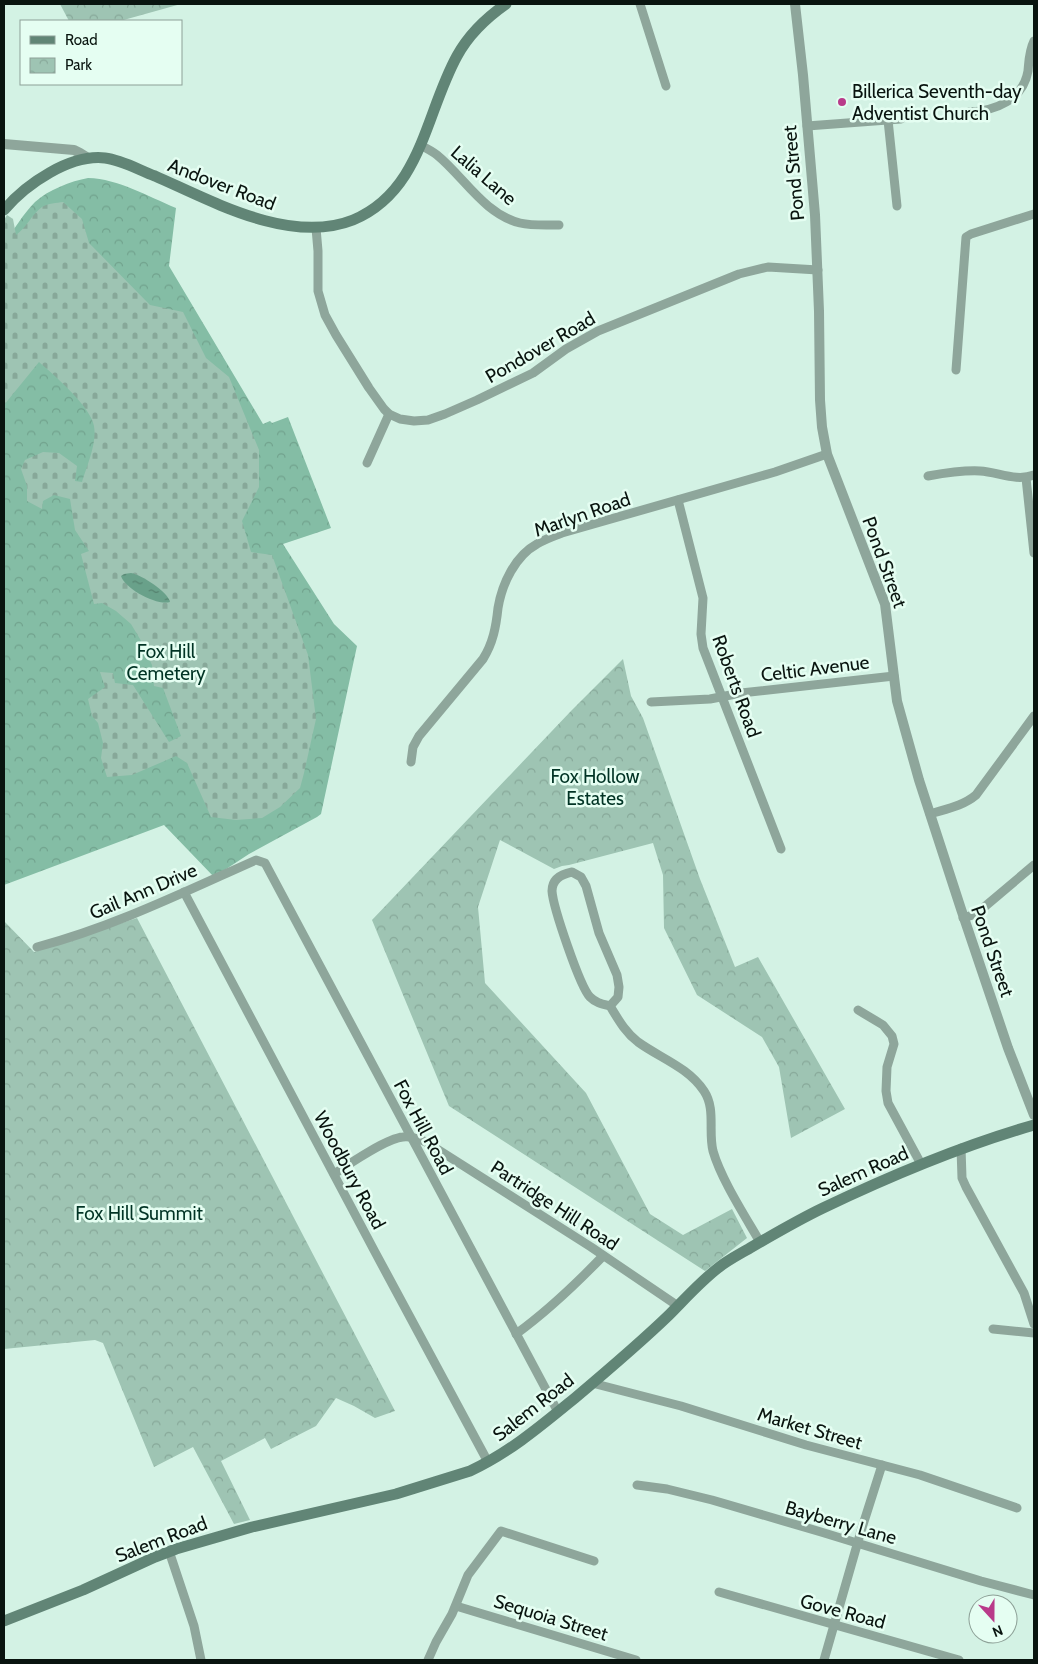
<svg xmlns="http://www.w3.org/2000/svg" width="1038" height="1664" viewBox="0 0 1038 1664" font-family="Cabin,sans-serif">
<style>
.forest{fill:url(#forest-crowns)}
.cemetery{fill:url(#cemetery-stones)}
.park{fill:url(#park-crowns)}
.water{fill:url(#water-ripples)}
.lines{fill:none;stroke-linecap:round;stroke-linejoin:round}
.minor{stroke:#8ea69b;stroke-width:9}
.tertiary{stroke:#8ea69b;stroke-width:10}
.secondary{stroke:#618576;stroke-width:11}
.poi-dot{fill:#b93b8a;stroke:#e5fef2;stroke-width:2}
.labels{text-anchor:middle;stroke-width:5;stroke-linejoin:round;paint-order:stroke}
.poi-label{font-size:19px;fill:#09140f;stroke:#e5fef2;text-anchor:start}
.street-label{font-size:19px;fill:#09140f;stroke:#e5fef2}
.park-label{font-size:19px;fill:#003324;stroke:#e5fef2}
</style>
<defs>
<pattern id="forest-crowns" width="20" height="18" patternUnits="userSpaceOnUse" patternTransform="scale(1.25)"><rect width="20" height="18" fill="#84bda5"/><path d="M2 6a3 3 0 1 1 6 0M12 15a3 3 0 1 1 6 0" fill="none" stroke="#71a28d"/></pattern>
<pattern id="cemetery-stones" width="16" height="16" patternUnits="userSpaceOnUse" patternTransform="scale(1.25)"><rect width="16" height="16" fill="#9ec4b3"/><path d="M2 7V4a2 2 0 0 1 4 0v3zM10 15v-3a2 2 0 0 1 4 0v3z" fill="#87a899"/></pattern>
<pattern id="park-crowns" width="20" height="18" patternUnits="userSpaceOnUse" patternTransform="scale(1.25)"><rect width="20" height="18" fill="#9ec4b3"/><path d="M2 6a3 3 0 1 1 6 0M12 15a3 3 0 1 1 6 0" fill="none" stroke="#87a899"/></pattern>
<pattern id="water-ripples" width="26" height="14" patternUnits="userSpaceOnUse" patternTransform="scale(1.25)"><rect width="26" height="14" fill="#69a18a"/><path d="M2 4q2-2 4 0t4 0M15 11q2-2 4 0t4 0" fill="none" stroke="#55826f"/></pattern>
</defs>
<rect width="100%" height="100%" fill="#d3f2e4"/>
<path class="forest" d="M88,178C119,179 147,196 176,208L169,266L263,424L270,421L272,423L288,417L331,528L283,544L334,624L357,646L321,814L317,817L249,854L214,877L164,825L4,885V243C14,230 23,214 35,202C48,190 71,181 88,178Z"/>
<path class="cemetery" d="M63,202L82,219L89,243L150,305L183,312L206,358L229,377L259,450V487L242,521L251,552L272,555L308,655L316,719L304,773L300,788L280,807L262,818L236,820L211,817L187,763L176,756L132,775L107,777L101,758L103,743L98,723L92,716L88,699L105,687L100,672L113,673L115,683L133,685L169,742L181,736L163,688L154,686L152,665L140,639L131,624L116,611L102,603L94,604L81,554L89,551L75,530L70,499L54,495L43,501L42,509L27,501V486L21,469L25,460L43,452L59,453L77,466L75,481L82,482C87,465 97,444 94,426C91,407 54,375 39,362L4,405V220L7,215L13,219L16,235C27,227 32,214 42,207C48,203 57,203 63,202Z"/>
<g class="park">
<path d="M60,4H181L120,21H69Z"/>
<path d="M623,659L631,696L643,718L700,879L735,967L758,957L845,1109L791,1138L779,1067L762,1037L697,995L664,928L663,875L653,843L569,865L562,866L554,869L500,840L478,907L485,983L586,1093L650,1214L683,1235L732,1209L747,1238L705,1271L449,1106L372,920L571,711Z"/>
<path d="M137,918L395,1411L375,1418L354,1406L336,1398L316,1426L271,1449L265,1438L221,1461L250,1520L234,1524L193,1447L154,1467L103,1343L95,1340L4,1349V921L34,952Z"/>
</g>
<path class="water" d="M131,573C142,575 168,592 170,602C157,606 125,589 121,576L124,574Z"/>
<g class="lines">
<g class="minor">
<path d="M640,4L666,86"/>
<path d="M969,112C995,111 1023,100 1028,71C1029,60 1029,51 1034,41"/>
<path d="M888,120L897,206"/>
<path d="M807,126L901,119"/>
<path d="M420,145C426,148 432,151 437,155C464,177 484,214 520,223C533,226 546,225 559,225"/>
<path d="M316,228L318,251V291L325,315L336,335L369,388L384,409L389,414L400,419L414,421L428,420L445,414L477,400L533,373L566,349L598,331L739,274L768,267L818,270"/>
<path d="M956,370L966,237L971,234L1034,214"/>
<path d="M367,463L389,414"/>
<path d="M928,476C945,473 963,470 980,471C998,472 1016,482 1034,475"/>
<path d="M1026,478L1034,553"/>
<path d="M678,500L703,598L701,634L703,648L781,849"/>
<path d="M651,702L710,699L741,693L894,676"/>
<path d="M411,762L413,747L419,736L483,659C493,643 496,627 498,608C502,584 515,556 537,544C545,539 554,536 562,533L775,472L827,454"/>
<path d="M930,814C946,809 963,806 976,795L1034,716"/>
<path d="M572,872L581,877L586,886L599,933L617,975L619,987L618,997L610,1006C602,1004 596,1003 590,997C580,987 553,907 552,891C552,879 562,874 572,872Z"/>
<path d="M184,892L375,1252L488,1462"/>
<path d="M963,918L976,914L1034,865"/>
<path d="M37,947C113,927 184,892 256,860L265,863L558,1412"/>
<path d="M610,1006C618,1019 625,1032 638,1042C660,1058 688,1067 704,1091C716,1109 708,1131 713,1151C721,1179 745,1216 760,1242"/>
<path d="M858,1010L883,1025L892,1036L894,1044L887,1067L886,1091L888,1103L921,1164"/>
<path d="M961,1148L962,1178L966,1187L1024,1293L1034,1324"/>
<path d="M334,1174C349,1164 387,1138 403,1137C411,1136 419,1139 426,1142L591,1247L678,1306"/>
<path d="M993,1329L1034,1333"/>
<path d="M516,1334C549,1310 575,1285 603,1256"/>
<path d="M592,1383L681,1406L806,1445L920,1475L1017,1508"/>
<path d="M637,1485L667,1489L712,1500L821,1532L981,1581L1034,1595"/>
<path d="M169,1551L194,1626L201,1660"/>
<path d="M719,1592L959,1660"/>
<path d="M456,1606L636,1660"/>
<path d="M428,1660L436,1642L452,1614L468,1575L501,1531L594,1561"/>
<path d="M824,1660L861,1531L882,1465"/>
</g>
<g class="tertiary">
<path d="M795,4L803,75L815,215L819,311L820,400L822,427L827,454L885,604L897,701L919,780L961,909L1008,1048L1034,1115"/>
<path d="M4,144L74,150L80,153L88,158"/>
</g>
<g class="secondary">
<path d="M4,210C26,184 70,154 105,158C122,160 139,170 155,176C212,201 290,245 353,220C422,191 425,114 457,56C469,34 486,18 506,4"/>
<path d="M4,1621L83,1590L155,1557L176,1549L252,1527L396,1494L470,1471C509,1453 542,1425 575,1398C607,1371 639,1344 669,1315C685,1299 700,1282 718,1268C728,1260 740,1254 750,1248C774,1234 798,1220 823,1208C892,1175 961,1146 1034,1125"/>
</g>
</g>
<circle class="poi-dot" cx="842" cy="102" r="5"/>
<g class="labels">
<g class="poi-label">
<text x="852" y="98">Billerica Seventh-day<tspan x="852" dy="22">Adventist Church</tspan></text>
</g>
<g class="street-label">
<text transform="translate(793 173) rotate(-95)" y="7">Pond Street</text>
<text transform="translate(484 175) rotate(41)" y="7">Lalia Lane</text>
<text transform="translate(222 184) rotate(21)" y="7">Andover Road</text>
<text transform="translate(540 347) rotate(-30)" y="7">Pondover Road</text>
<text transform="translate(582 514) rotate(-19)" y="7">Marlyn Road</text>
<text transform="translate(885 562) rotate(70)" y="7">Pond Street</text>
<text transform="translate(815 668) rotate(-7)" y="7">Celtic Avenue</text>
<text transform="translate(737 686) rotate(70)" y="7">Roberts Road</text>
<text transform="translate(143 891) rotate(-23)" y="7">Gail Ann Drive</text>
<text transform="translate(993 951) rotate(71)" y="7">Pond Street</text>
<text transform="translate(424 1127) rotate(62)" y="7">Fox Hill Road</text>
<text transform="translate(350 1170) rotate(62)" y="7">Woodbury Road</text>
<text transform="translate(863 1171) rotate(-24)" y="7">Salem Road</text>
<text transform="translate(555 1205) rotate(33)" y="7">Partridge Hill Road</text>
<text transform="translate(533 1407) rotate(-38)" y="7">Salem Road</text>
<text transform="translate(810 1428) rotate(16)" y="7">Market Street</text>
<text transform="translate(841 1522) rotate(16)" y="7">Bayberry Lane</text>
<text transform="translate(161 1539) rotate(-21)" y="7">Salem Road</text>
<text transform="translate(843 1611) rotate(15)" y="7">Gove Road</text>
<text transform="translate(551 1617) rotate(17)" y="7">Sequoia Street</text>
</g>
<g class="park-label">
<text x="166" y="658">Fox Hill<tspan x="166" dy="22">Cemetery</tspan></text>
<text x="595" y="783">Fox Hollow<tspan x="595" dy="22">Estates</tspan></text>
<text x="139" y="1220">Fox Hill Summit</text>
</g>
</g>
<rect width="1038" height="1664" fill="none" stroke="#09140f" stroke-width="10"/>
<rect x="20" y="20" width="162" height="65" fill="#e5fef2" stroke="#8da097"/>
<rect x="30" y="36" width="25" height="8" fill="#618576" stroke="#8da097"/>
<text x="65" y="45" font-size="15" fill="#09140f">Road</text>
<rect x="30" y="58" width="25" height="15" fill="url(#park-crowns)" stroke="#8da097"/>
<text x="65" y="70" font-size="15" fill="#09140f">Park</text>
<g transform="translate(993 1619) rotate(159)"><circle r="24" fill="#e5fef2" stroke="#8da097"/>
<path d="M0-4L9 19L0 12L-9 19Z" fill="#b93b8a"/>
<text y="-8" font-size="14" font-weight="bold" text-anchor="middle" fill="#09140f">N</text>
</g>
</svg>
